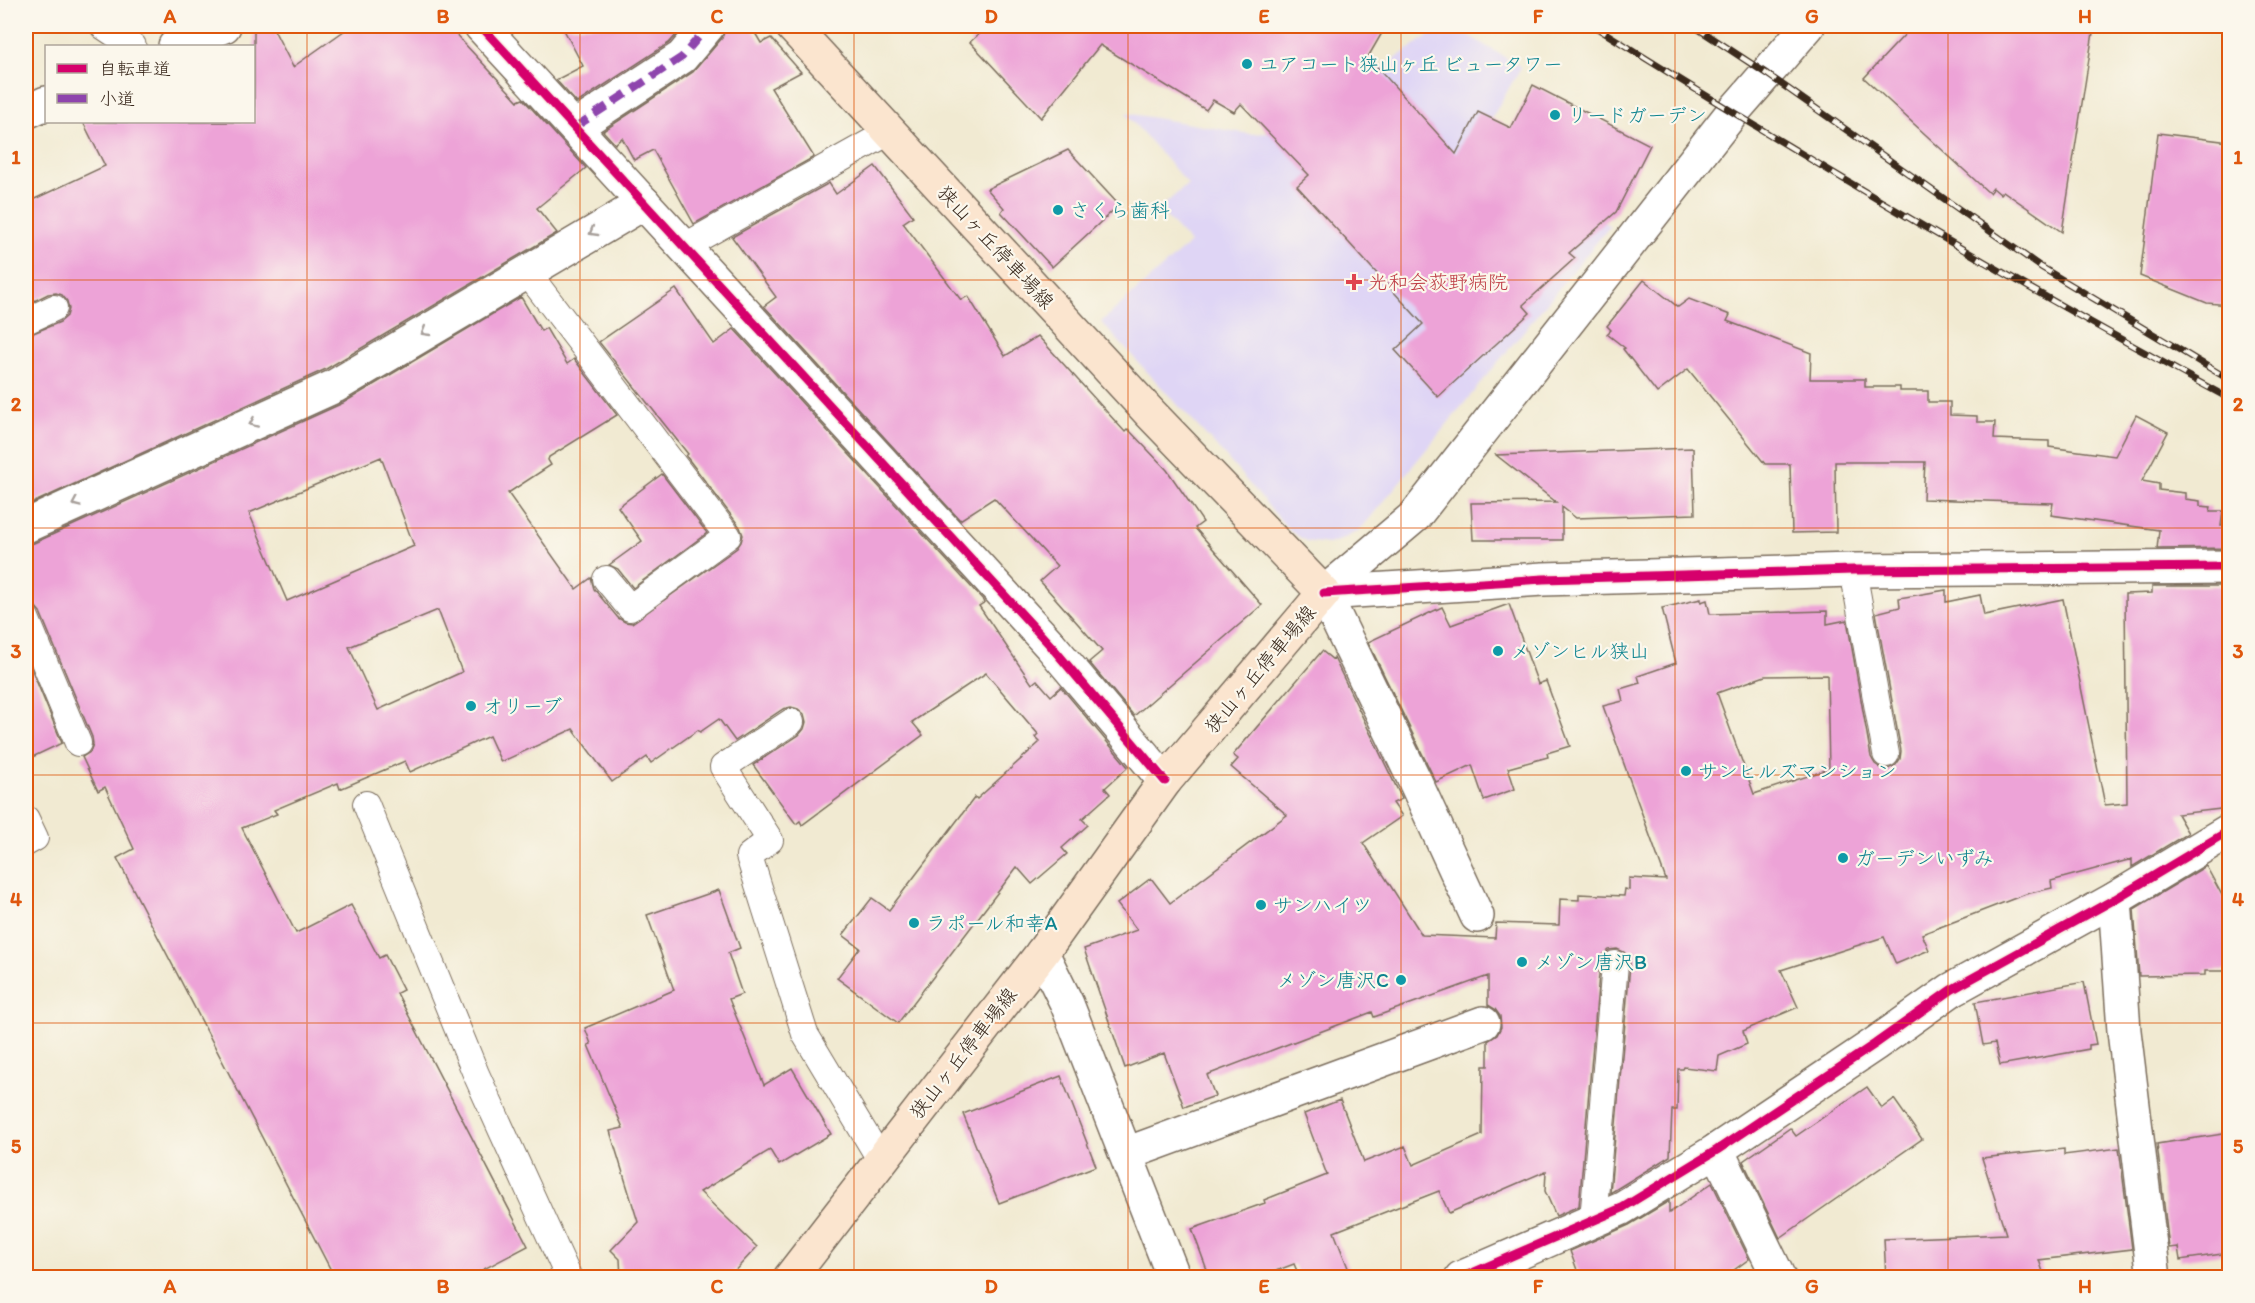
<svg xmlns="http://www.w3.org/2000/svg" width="2255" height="1303" viewBox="0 0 2255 1303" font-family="Itim,'Klee One',sans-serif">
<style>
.built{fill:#dfd5f5}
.building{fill:#eda3d7;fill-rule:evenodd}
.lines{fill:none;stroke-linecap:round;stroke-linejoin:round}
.service-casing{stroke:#7b6d5d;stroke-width:28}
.pedestrian-casing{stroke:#7b6d5d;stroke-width:36}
.minor-casing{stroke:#7b6d5d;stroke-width:36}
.tertiary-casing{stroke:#7b6d5d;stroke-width:36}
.secondary-casing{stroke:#7b6d5d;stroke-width:36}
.service{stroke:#fff;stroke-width:26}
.pedestrian{stroke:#fff;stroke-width:33}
.minor{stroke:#fff;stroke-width:33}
.tertiary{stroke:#fff;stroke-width:33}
.secondary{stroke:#fbe5cf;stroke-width:33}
.rail-casing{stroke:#3b2a1e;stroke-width:7}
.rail{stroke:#fbf7ec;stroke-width:4.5;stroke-dasharray:14;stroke-linecap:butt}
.quiet{stroke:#8e44ad;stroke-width:8;stroke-dasharray:15 8;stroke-linecap:butt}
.cycleway-casing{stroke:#fbf7ec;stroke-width:13}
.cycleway{stroke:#d6006c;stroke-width:9}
.oneway{stroke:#a79f9a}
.grid{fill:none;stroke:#df570d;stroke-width:1.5;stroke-opacity:0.55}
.culture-dot{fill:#0f9aa8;stroke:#fbf7ec;stroke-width:2}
.health-dot{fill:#e0444e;stroke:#fbf7ec;stroke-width:2}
.labels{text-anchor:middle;stroke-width:4.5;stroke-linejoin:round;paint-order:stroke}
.culture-label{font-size:20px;fill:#0d838f;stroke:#fbf7ec;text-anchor:start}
.street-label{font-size:20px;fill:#3b2a1e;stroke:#fbf7ec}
.health-label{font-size:20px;fill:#be3a42;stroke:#fbf7ec;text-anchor:start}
.neatline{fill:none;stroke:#df570d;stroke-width:2}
.grid-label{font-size:20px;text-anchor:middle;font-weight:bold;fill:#df570d}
</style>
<rect width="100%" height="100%" fill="#fbf7ec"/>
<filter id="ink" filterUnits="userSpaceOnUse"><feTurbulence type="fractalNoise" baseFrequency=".0167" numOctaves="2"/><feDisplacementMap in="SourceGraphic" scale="12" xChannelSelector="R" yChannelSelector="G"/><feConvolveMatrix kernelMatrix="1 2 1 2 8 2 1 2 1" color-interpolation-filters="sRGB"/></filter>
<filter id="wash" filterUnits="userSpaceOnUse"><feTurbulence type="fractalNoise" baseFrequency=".008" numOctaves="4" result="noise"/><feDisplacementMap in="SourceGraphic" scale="24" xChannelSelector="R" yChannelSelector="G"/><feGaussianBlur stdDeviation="1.35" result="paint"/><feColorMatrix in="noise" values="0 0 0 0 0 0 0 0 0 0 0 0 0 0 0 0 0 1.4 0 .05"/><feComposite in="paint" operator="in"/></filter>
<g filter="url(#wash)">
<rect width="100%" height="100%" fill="#f1ead2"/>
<path class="built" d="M1443,26H1453L1521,67L1473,151L1610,226L1360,530L1341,540L1328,544L1306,541L1290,531L1227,458L1101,322L1190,243L1159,209L1188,184L1125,113L1250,134L1287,132Z"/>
<g id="blocks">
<g class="building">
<path d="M254,26H272L293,67L351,26H448L518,101L523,99L586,168L537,208L557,233L326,369L26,506V336L60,322L67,316L69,309L67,301L62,295L56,293L48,294L26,305V203L105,166L83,122H254Z"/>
<path d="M562,26H684L669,43L577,103L556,80L583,66Z"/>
<path d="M726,26H751L761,43L771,38L801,72L771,88L814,157L694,224L653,150L634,160L622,138L615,144L603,131L693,72L722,38Z"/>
<path d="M988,26H1386L1368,57L1456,154L1478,112L1511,128L1533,85L1650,145L1616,212L1569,253L1575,258L1523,305L1530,313L1438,397L1395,350L1423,324L1297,186L1309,175L1241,104L1234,112L1213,100L1206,110L1100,45L1041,118L970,42Z"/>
<path d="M1938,26H2094L2062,232L2003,191L2000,194L1993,188L1989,193L1864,78L1910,29Z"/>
<path d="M2158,133L2229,142V305L2207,303L2140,276Z"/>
<path d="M1068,150L1119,205L1052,267L1001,212L1004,208L987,189Z"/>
<path d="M875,166L913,216L903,223L961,300L968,296L1005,356L1038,336L1125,432L1128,429L1167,470L1203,522L1195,528L1262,605L1134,716L1089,662L1102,651L1040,581L1057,566L994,498L960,520L764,306L776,297L732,237L829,183L836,194Z"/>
<path d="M1644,280L1678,307L1689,299L1730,315L1727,321L1811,353L1810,379H1865V387H1900V391H1928V402H1950V415L1977,416V422H1995L1994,439L2049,441V447L2115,456L2136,415L2168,432L2142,481L2159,484V490L2185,493V499L2200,501V506L2211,507L2210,511H2223L2221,526H2229V548L2157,549L2159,530L2051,515L2053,503L1923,499L1925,462H1835L1836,532L1792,533L1790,464H1765L1688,369L1657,393L1623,349L1625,348L1607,334L1611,330L1607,326Z"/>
<path d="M676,289L714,344L734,329L985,602L979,606L1032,684L1037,680L1051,696L1061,687L1128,767L1105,788L1110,794L1082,819L1088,825L1062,848L1067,854L1032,884L1017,867L898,1023L837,978L860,948L843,935L872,898L889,910L975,797L977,799L1040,742L1035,737L1038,734L986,673L912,722L923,735L802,825L800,821L796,824L753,765L799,735L804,729L806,722L804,714L798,709L791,707L783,709L735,741L719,719L700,732L698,730L651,763L647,757L612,782L573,729L501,762L489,736L410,772L405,761L340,789L338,783L274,810L277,814L242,828L296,933L351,905L379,958L385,955L403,990L397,993L528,1246L467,1278H335L117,858L134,849L105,787L98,791L82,757L90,752L93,744L92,737L40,612L35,606L26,603V545L34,543L343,403L521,297L541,331L546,328L567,364L574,359L617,415L549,457L548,460L551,465L508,493L576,589L591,578L594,589L618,618L625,622L632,623L737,548L741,542L743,535L740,527L686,456L688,454L599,342ZM381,457L414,546L287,601L249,513ZM438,610L462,672L378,710L349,647Z"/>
<path d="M1693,448L1695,514L1576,518L1562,507V540H1473L1471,503L1556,502L1496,455Z"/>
<path d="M662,474L707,533L633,588L618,569L609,565L642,541L618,507Z"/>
<path d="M2152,586H2229V659H2222L2229,720V808L2177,814L2188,833L2132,867V859L2051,881L2052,888L2026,894L1922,934L1929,950L1896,964L1884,937L1781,970L1798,1007L1743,1031L1747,1044L1719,1056L1717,1071L1684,1067L1683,1069H1678L1677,1110H1672L1670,1156L1610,1193L1630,965L1629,958L1624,952L1617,949L1609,950L1603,955L1600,963L1579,1206L1556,1216L1545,1191L1546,1171L1449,1213L1439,1191L1334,1232L1352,1278H1300L1294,1264L1257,1278H1210L1192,1229L1265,1203L1264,1200L1327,1175L1304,1114L1340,1100L1364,1162L1405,1146L1413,1165L1482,1135L1483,1066H1488V1041L1497,1035L1501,1027L1500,1016L1495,1009L1488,1005V976L1374,1017L1372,1012L1207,1075L1215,1096L1184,1107L1164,1053L1125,1068L1084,949L1137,930L1117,904L1151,878L1170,903L1287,815L1231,767L1238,759L1233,755L1322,651L1332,659L1334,658L1402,799L1393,803L1402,816L1363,843L1422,935L1495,938L1496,923L1559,925L1560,899L1579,900V894L1624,896L1625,889L1629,890V878L1666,880L1603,706L1623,701L1620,689L1640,683L1638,676L1676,663L1662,608L1701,599V602L1707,600L1710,614L1827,611V624L1847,620L1871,757L1875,764L1881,768L1888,769L1896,765L1900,759L1901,751L1876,613L1900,607L1899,598L1946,590V602L1980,595L1984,615L2063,599L2105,805L2127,803L2125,594L2152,593ZM1827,675L1829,769L1754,794L1717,693L1765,676Z"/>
<path d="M1509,604L1538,684L1546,681L1570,746L1547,753L1548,757L1508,768L1515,789L1484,800L1472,765L1436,782L1368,642L1442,607L1451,625Z"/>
<path d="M26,656L62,743L26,760Z"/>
<path d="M2206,866L2229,908V971H2205V975L2139,976L2134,909Z"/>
<path d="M719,890L740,948L728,953L742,994L729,999L764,1085L792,1068L831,1134L779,1165L770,1150L700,1192L757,1247L728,1278H621L620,1259L611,1250L638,1222L610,1131L623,1128L588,1045L591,1044L585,1028L674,990L647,915Z"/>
<path d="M2084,982L2096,1044L2089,1045V1049L2000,1065L1995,1043L1983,1045L1975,1002Z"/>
<path d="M1061,1076L1096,1166L999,1203L963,1114Z"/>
<path d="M1867,1087L1882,1108L1894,1099L1922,1139L1780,1238L1743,1161L1790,1128L1796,1136Z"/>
<path d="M2229,1133V1253L2180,1260L2178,1247L2169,1248L2157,1144Z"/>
<path d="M2119,1148L2132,1249L2039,1260L2045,1278H1886L1884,1239L2006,1234L1982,1158L2064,1149V1155Z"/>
<path d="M1712,1183L1749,1259L1723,1278H1580L1570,1251L1629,1225L1669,1201V1213Z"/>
</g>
</g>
</g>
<g filter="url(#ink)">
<use href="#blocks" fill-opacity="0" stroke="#7b6d5d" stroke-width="1.5"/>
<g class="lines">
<g class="service-casing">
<g id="service">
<path d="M103,26L133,46"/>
<path d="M685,246L889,132"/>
<path d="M526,271L728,536L630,608L606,579"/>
<path d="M26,321L54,308"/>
<path d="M1853,570L1886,754"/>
<path d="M26,618L78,743"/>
<path d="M791,722L723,767L770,840L749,856L805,1034L880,1159"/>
<path d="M366,804L476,1074L569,1278"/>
<path d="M26,819L35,838L26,843"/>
<path d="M1593,1220L1615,964"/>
</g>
</g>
<g class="pedestrian-casing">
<path id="pedestrian" d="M575,127L682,57L708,26"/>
</g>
<g class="minor-casing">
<g id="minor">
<path d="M481,26L1051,646L1165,781"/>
<path d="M175,46L224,26"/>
<path d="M26,112L46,103"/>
<path d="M26,526L335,386L644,203"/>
<path d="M2115,899L2124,1031L2154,1278"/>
<path d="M1477,916L1414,779L1324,593L1543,579L1853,570L2230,567"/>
<path d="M1717,1150L1779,1278"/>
<path d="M1126,1154L1483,1023"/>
<path d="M1461,1278L1622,1208L1717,1150L1875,1044L1951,990L2115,899L2230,830"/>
</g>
</g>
<g class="tertiary-casing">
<g id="tertiary">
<path d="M1324,593L1415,516L1732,113L1808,26"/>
<path d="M1042,953L1067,1004L1174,1278"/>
</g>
</g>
<g class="secondary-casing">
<path id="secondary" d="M790,1278L1042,953L1165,781L1324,593L1151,414L792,26"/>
</g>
<use href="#service" class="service"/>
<use href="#pedestrian" class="pedestrian"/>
<use href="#minor" class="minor"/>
<use href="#tertiary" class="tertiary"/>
<use href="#secondary" class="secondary"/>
<g class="rail-casing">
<g id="rail">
<path d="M1594,26C1801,156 2013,282 2230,399"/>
<path d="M1694,26L1767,74L2041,267L2230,380"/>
</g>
</g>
<use href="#rail" class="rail"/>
<path class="quiet" d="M575,127L682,57L708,26"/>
<g class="cycleway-casing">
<g id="cycleway">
<path d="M481,26L1051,646L1165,781"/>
<path d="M1324,593L1543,579L1853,570L2230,567"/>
<path d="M1461,1278L1622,1208L1717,1150L1875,1044L1951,990L2115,899L2230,830"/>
</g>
</g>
<use href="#cycleway" class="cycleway"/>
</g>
<defs><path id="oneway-chevron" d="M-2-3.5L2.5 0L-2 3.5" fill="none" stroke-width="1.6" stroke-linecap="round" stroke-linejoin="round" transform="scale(1.5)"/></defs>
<g class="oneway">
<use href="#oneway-chevron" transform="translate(593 232) rotate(150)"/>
<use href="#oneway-chevron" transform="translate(425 332) rotate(149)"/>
<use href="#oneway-chevron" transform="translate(253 423) rotate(156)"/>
<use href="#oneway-chevron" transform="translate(76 503) rotate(156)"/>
</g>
</g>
<path class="grid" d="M307,26V1278M580,26V1278M854,26V1278M1128,26V1278M1401,26V1278M1675,26V1278M1948,26V1278M26,280H2230M26,528H2230M26,775H2230M26,1023H2230"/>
<g class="culture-dot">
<circle cx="1247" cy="64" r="6"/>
<circle cx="1555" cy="115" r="6"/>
<circle cx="1058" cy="210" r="6"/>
<circle cx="1498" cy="651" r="6"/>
<circle cx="471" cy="706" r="6"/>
<circle cx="1686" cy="771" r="6"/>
<circle cx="1843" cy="858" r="6"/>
<circle cx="1261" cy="905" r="6"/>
<circle cx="914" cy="923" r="6"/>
<circle cx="1522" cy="962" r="6"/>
<circle cx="1401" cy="980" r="6"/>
</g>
<path class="health-dot" d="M1351 273h6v6h6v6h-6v6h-6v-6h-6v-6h6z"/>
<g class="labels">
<g class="culture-label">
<text x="1259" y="71">ユアコート狭山ヶ丘 ビュータワー</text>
<text x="1567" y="122">リードガーデン</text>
<text x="1070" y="217">さくら歯科</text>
<text x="1510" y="658">メゾンヒル狭山</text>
<text x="483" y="713">オリーブ</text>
<text x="1698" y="778">サンヒルズマンション</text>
<text x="1855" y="865">ガーデンいずみ</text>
<text x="1273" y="912">サンハイツ</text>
<text x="926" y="930">ラポール和幸A</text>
<text x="1534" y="969">メゾン唐沢B</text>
<text x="1389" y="987" text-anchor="end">メゾン唐沢C</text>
</g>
<g class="street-label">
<text transform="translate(996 247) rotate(47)" y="7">狭山ヶ丘停車場線</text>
<text transform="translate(1260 669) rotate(-50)" y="7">狭山ヶ丘停車場線</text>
<text transform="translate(963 1053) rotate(-52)" y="7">狭山ヶ丘停車場線</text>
</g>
<g class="health-label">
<text x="1368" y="289">光和会荻野病院</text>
</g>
</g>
<rect width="2255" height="1303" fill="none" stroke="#fbf7ec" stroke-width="66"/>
<rect x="45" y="45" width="210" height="78" fill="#fbf7ec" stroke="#aea59a" stroke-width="1.5"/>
<rect x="57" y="64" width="30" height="9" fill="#d6006c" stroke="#aea59a" stroke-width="1.5"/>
<text x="99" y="75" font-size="18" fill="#3b2a1e">自転車道</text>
<rect x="57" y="94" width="30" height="9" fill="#8e44ad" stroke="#aea59a" stroke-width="1.5"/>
<text x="99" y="105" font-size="18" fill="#3b2a1e">小道</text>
<rect x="33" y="33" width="2189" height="1237" class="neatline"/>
<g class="grid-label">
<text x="170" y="23">A</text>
<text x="443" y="23">B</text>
<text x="717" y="23">C</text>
<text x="991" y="23">D</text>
<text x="1264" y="23">E</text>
<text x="1538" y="23">F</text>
<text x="1812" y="23">G</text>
<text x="2085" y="23">H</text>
<text x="16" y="164">1</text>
<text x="2238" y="164">1</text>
<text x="16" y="411">2</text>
<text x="2238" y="411">2</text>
<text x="16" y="658">3</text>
<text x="2238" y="658">3</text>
<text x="16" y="906">4</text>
<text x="2238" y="906">4</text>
<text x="16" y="1153">5</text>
<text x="2238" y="1153">5</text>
<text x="170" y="1293">A</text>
<text x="443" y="1293">B</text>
<text x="717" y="1293">C</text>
<text x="991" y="1293">D</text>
<text x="1264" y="1293">E</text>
<text x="1538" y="1293">F</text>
<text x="1812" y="1293">G</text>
<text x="2085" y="1293">H</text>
</g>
</svg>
